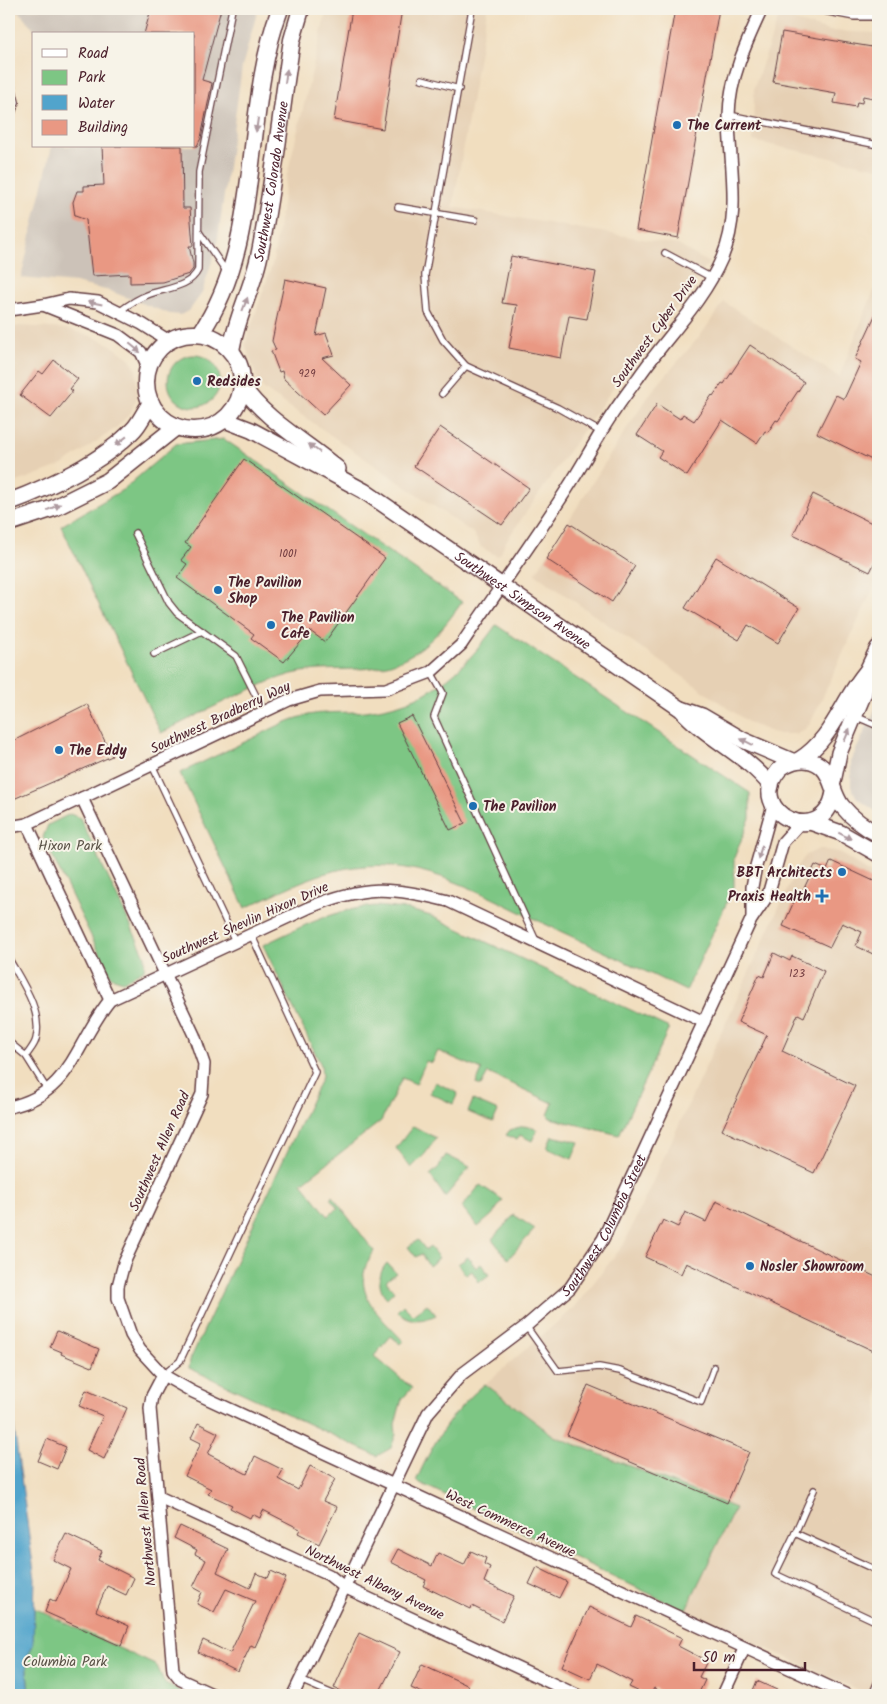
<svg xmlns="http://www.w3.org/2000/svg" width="887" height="1704" viewBox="0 0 887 1704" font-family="Kalam,sans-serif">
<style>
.built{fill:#e6d0b4}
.industrial{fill:#ccc2b8}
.green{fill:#7dc684;stroke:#647258}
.water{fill:#51a4cc;stroke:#4e627c}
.building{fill:#e99883}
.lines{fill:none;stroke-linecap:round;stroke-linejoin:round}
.service-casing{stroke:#633c41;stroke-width:8}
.minor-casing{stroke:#633c41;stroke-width:14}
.tertiary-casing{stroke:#633c41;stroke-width:18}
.secondary-casing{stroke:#633c41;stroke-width:19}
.service{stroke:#fff;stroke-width:5.5}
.minor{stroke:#fff;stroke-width:11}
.tertiary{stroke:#fff;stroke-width:15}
.secondary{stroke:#fff;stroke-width:16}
.oneway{fill:#ae9aa0}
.poi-dot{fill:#1f6fb2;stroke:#f7f3e8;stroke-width:2}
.labels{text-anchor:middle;stroke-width:4;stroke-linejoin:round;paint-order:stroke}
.number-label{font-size:11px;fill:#723d41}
.poi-label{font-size:14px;font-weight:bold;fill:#4a1f2b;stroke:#f7f3e8;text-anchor:start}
.street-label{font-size:14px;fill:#4a1f2b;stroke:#f7f3e8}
.park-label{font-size:14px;fill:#595146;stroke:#f7f3e8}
</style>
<rect width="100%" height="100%" fill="#f7f3e8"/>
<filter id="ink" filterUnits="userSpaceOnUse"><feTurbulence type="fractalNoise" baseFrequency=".02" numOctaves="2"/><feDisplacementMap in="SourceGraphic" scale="10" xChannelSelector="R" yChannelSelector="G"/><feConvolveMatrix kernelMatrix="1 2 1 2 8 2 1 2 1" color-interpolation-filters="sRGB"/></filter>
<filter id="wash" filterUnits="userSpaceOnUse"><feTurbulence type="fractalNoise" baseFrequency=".0096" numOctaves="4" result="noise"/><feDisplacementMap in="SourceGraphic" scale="20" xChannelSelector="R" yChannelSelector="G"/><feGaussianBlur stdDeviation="1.12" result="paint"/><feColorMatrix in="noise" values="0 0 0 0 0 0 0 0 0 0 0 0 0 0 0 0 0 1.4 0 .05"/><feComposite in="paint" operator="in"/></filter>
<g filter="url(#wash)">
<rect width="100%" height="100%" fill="#f1debf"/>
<g class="built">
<path d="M327,9H487L453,207L678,245L709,263L678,306L620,378L504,544L501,553L497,556L481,547L473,533L264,389L257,379L245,344L273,262L286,179Z"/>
<path d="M779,16L829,31L878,33V168L753,141L754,88Z"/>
<path d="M878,217V578L810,724L804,730L796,734H777L751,724L535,574L625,431L653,390L700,336L724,302L839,377L877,283Z"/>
<path d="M20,326L66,329L91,336L111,345L130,359L136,369L137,397L131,412L116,428L62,465L9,485V328Z"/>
<path d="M819,849L838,852L878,878V1695H869L685,1611L735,1508L554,1436L485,1384L574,1308L624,1244L798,866L806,855Z"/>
</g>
<g class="industrial">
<path d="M17,9H258L242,67L217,245L202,293L189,311L180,315L170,314L110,291L75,283L21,278L52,146H194V34H38Z"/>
<path d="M878,703V813L857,798L851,787V761Z"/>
</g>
<g class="green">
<circle cx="194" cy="381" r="26"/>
<path d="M224,439L462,602C435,641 408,668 358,669C332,670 308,668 282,677C241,691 201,714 161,733L61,526L124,489L176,444Z"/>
<path d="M496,625L750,793V818L734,858V887L686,991C639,968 592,946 545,924C486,896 423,857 355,867C315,872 281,891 245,908L180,773C205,761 230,749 255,737C270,730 285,721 301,717C323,710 342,714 365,711C427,704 461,674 496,625Z"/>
<path d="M70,814L80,818L145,956L144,970L123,981L111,977L43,837L48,825Z"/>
<path d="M376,906L406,909L431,916L669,1028L619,1135L550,1118L548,1115L553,1103L488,1073L481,1086L476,1084L482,1070L438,1051L432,1063L426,1061L416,1084L402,1078L381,1121L302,1183L328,1216L338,1208L330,1198L332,1196L374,1251C371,1257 366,1263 365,1269C356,1299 386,1322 403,1341L400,1344L391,1336L374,1356L412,1388L402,1399L395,1424L396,1434L391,1448L377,1456L189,1368L190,1360L322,1077L321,1065L263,945C301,927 334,909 376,906Z"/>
<path d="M435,1082L458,1093L453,1104L430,1093Z"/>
<path d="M473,1100L498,1111L493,1122L468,1112Z"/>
<path d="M413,1126L436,1138L425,1154L411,1168L396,1148Z"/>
<path d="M523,1126L531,1127L537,1130L532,1141L520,1135L517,1140L506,1135L510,1130Z"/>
<path d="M552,1136L579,1142L572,1159L547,1148Z"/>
<path d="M446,1155L470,1167L445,1197L430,1175L439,1167Z"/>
<path d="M480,1185L503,1200L492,1215L478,1227L462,1207Z"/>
<path d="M514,1215L535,1229L508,1259L492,1239Z"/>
<path d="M418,1240L426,1250L430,1247L439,1258L429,1266L421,1254L416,1257L408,1247Z"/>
<path d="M468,1257L476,1268L481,1264L489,1275L479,1282L472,1271L466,1275L458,1264Z"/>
<path d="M387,1263L396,1273L386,1281L394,1291L387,1298C377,1288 378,1273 387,1263Z"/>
<path d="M427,1304L436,1315C421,1322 410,1322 397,1311L403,1305L413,1315Z"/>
<path d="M485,1384L554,1436L735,1508L685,1611L416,1481C434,1441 451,1412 485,1384Z"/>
<path d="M34,1608L157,1666L165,1684L187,1695H29L26,1660L33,1645Z"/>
</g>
<path class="water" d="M9,1391L35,1579L33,1645L26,1660L29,1695H9Z"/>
<g id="blocks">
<g class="building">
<path d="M151,9H221L202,80L212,83L201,138L197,146H194V34H144Z"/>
<path d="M352,9H402L383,129L334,120Z"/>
<path d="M675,9H719L678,238L636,230Z"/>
<path d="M782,32L878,48V99L863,96L862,103L857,102L856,107L834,103L836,93L773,82Z"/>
<path d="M102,146H182L183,208H190L193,246H189L193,263V269L189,274L163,282L130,283V274L92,276L86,220L75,216L73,202L77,191H84V186L104,185Z"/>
<path d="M511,256L596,272L587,319L569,316L561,358L509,348L517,305L502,303Z"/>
<path d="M285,279L326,288L316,336L326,333L334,355L322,358L351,385L323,415L284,379L282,371L279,372L271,351L276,350L272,341Z"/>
<path d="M878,309V463L817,433L836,395L844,399L861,362L855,359Z"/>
<path d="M750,345L804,382L778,421L776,420L768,432L765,431L757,443L722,420L687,476L658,457L662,451L637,435L657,404L680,419L683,414L694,421L712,395L713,396L722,383L724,384Z"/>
<path d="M54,360L78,379L70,389L73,391L51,418L20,395L39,371L43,374Z"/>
<path d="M440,427L529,488L502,525L414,466Z"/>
<path d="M244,459L385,558L325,642L310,631L284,662L251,638L254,634L177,578L187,564L181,560L191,547L185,543Z"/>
<path d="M813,494L878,526V556L870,572L793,535Z"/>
<path d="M569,523L635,566L612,602L546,559Z"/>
<path d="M716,557L799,608L778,643L748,625L739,640L685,608Z"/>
<path d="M87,704L112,756L9,801V743Z"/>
<path d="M412,716L465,823L450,830L397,723Z"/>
<path d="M831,861L878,883V942L873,954L856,946L862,932L842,923L830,947L783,926L796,897L799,899L815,865L827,870Z"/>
<path d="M774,953L790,961L792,956L824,971L804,1017L798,1014L782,1051L855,1086L814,1173L722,1130L767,1035L738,1022L759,975L764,977Z"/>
<path d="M716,1201L878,1278V1353L686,1263L681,1274L645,1257L663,1220L678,1227L685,1212L706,1222Z"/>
<path d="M57,1331L99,1349L92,1367L61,1354L62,1352L50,1347Z"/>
<path d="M588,1385L749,1452L727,1503L567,1435Z"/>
<path d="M86,1390L127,1408L104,1459L87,1450L103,1416L79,1406Z"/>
<path d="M198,1423L218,1433L208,1454L247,1474L255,1456L283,1470L278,1479L298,1490L310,1466L335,1479L323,1501L337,1507L319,1544L298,1533L300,1529L263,1510L260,1518L252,1514L250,1518L230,1508L232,1505L208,1494L211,1489L185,1476L201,1443L191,1438Z"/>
<path d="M47,1439L66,1447L57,1469L38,1461Z"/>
<path d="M180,1526L228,1549L217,1572L250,1588L256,1573L268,1578L271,1571L286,1578L255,1647L251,1645L238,1672L198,1652L203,1640L230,1653L255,1601L226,1589L214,1612L197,1604L202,1592L193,1587L206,1560L195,1554L197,1550L174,1538Z"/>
<path d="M66,1534L102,1551L98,1560L134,1578L126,1595L107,1586L96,1611L129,1626L121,1646L45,1612L50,1599L56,1602L71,1569L53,1560Z"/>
<path d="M398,1549L432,1566L438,1553L464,1565L471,1551L486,1558L484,1564L490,1567L484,1582L514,1596L502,1621L472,1606L471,1609L423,1586L426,1580L391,1562Z"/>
<path d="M537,1567L567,1582L559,1598L529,1584Z"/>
<path d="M589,1607L631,1627L636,1616L682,1638L678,1646L707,1661L699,1677L705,1680L698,1695H668L654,1688L650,1695H646L629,1687L632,1682L597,1664L590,1679L562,1666Z"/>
<path d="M359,1633L400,1652L378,1695H349L334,1688Z"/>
<path d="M422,1664L469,1686L465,1695H427L411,1688Z"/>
<path d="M757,1681L788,1695H751Z"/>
</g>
</g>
</g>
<g filter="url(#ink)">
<use href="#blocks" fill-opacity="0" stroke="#633c41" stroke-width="1"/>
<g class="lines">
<g class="service-casing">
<g id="service">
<path d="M472,9L425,275L428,312L443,340L466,366L558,408L601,432"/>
<path d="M9,75L16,102L9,121"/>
<path d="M422,79L459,89"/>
<path d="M729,115L878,145"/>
<path d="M398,207L475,220"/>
<path d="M199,232L226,271"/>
<path d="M665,253L712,278"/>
<path d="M119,312C129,304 138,298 150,294C167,288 190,287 198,270L199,172L232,9"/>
<path d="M442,394L466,366"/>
<path d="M135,533L169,603L177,613L236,656L264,712"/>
<path d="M154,654L202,631"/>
<path d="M431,672L443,693L434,717L536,941"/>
<path d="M855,716L878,726"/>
<path d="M152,765L235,941"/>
<path d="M9,959C22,982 43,1012 36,1039C35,1045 29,1051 26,1056L48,1091"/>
<path d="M9,1042L26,1056"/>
<path d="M526,1326L558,1371L599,1367L620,1371L701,1402L714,1367"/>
<path d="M163,1375L180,1361L315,1072L251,934"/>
<path d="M814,1490L795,1533L878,1571"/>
<path d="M795,1533L775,1574L873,1620"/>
<path d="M300,1680L335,1695"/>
<path d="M872,1695L878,1681"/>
</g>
</g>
<g class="minor-casing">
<g id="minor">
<path d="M828,9L854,14H878"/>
<path d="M43,305L118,335L141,352L148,367"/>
<path d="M9,310L43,305L69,299L98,302L142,324L169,341"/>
<path d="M82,798L194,1035L204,1064L202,1094L124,1263L118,1286V1298L131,1335L140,1350L163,1375L193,1392L847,1695"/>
<path d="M27,824L110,1000"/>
<path d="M9,827L27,824L289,700L320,691L386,689L431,672L461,645C496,593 533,542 567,489C579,471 589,452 600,434C611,414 625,396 638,378C666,337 702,304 722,258C742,211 729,165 729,116C729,79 747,41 762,9"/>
<path d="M752,918V887L756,866L773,805"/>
<path d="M9,1107C72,1094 75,1043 110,1000L308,908C363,885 391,886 448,901L704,1022"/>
<path d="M163,1375L152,1396L150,1408L173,1670L181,1680L214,1695"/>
<path d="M159,1497L329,1575L344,1587L577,1695"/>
<path id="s1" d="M293,1695L428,1413L462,1374L526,1326L570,1288L603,1239L751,920L768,895L783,842L800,823"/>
<path d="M723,1695L744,1649"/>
</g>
</g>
<g class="tertiary-casing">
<g id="tertiary">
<path d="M243,387C266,421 307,442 338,469"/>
<path id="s2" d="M225,420L251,430L364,491L681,709C707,739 746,754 771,786"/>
<path d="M682,709L702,716L743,740L792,761"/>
<path d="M799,760C833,739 842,700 867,671"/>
<path d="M833,782L839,753L864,693L867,671L878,648"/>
<path d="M834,792C824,852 743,812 779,770C787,762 800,758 811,761C833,767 830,791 842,806C852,818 864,827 878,834"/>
<path d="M810,822L841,833L878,854"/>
</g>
</g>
<g class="secondary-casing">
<g id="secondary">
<path d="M200,334C265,239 241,113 280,9"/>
<circle cx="194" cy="382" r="48"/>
<path id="s3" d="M231,351C236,317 254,286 260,252C274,182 281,110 292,40L301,9"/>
<path d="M9,502C50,487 104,461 134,429C141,421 145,411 151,403"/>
<path d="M9,523L54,508L108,481L176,427"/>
</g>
</g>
<use href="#service" class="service"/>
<use href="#minor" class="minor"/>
<use href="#tertiary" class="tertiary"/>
<use href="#secondary" class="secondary"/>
</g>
<defs><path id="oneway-solid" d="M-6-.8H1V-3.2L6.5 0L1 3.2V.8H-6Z" transform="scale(1.25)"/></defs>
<g class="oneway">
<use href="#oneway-solid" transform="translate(286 76) rotate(-82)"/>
<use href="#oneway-solid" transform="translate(257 125) rotate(98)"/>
<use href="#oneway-solid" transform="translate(95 303) rotate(-168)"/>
<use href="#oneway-solid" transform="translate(245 304) rotate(-69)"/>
<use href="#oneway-solid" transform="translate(135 348) rotate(40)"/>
<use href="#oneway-solid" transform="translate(121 441) rotate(142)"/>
<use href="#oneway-solid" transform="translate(314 448) rotate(-143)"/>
<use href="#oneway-solid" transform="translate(54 507) rotate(-24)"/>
<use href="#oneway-solid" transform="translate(847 735) rotate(-67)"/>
<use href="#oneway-solid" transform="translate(747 742) rotate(-154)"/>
<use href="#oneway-solid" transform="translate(845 836) rotate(27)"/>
<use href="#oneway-solid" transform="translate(760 852) rotate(107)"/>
</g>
</g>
<g class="poi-dot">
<circle cx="677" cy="125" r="5"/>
<circle cx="197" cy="381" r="5"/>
<circle cx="218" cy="590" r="5"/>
<circle cx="271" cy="625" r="5"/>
<circle cx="59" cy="750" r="5"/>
<circle cx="473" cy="806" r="5"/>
<circle cx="842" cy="872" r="5"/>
<path d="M819.5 888.5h5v5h5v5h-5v5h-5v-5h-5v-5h5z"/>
<circle cx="750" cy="1266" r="5"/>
</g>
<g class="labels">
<g class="number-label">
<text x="307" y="377">929</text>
<text x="288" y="557">1001</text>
<text x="797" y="977">123</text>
</g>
<g class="poi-label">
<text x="687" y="130">The Current</text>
<text x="207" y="386">Redsides</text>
<text x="228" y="587">The Pavilion<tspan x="228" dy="16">Shop</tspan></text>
<text x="281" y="622">The Pavilion<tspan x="281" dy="16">Cafe</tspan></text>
<text x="69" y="755">The Eddy</text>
<text x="483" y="811">The Pavilion</text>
<text x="832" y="877" text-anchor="end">BBT Architects</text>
<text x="811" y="901" text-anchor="end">Praxis Health</text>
<text x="760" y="1271">Nosler Showroom</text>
</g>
<g class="street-label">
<text dy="5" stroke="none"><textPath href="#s3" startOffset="175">Southwest Colorado Avenue</textPath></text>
<text transform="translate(654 331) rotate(-54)" y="5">Southwest Cyber Drive</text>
<text dy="5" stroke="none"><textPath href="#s2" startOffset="349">Southwest Simpson Avenue</textPath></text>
<text transform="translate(220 717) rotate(-25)" y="5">Southwest Bradberry Way</text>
<text transform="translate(245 922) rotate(-24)" y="5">Southwest Shevlin Hixon Drive</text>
<text transform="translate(159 1151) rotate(-66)" y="5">Southwest Allen Road</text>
<text dy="5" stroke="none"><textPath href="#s1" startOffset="574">Southwest Columbia Street</textPath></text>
<text transform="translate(145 1522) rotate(-95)" y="5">Northwest Allen Road</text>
<text transform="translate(511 1523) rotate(25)" y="5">West Commerce Avenue</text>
<text transform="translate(375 1582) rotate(26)" y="5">Northwest Albany Avenue</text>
</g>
<g class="park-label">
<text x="70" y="850">Hixon Park</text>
<text x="65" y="1666">Columbia Park</text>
</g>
</g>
<rect width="887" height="1704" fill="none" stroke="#f7f3e8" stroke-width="30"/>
<rect x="32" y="32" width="162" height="115" fill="#f7f3e8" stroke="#b29e9c"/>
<rect x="42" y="49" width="25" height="8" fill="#ffffff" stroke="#b29e9c"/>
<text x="78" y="58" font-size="15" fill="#4a1f2b">Road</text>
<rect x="42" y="70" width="25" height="15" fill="#7dc684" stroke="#b29e9c"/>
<text x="78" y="82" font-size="15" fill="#4a1f2b">Park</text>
<rect x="42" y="95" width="25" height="15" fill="#51a4cc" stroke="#b29e9c"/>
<text x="78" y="108" font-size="15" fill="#4a1f2b">Water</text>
<rect x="42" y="120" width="25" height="15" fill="#e99883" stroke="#b29e9c"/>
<text x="78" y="132" font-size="15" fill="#4a1f2b">Building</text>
<path d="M694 1662v8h111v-8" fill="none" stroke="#4a1f2b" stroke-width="2.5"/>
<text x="702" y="1662" font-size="15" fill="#4a1f2b" stroke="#f7f3e8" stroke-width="4" paint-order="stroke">50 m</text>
</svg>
